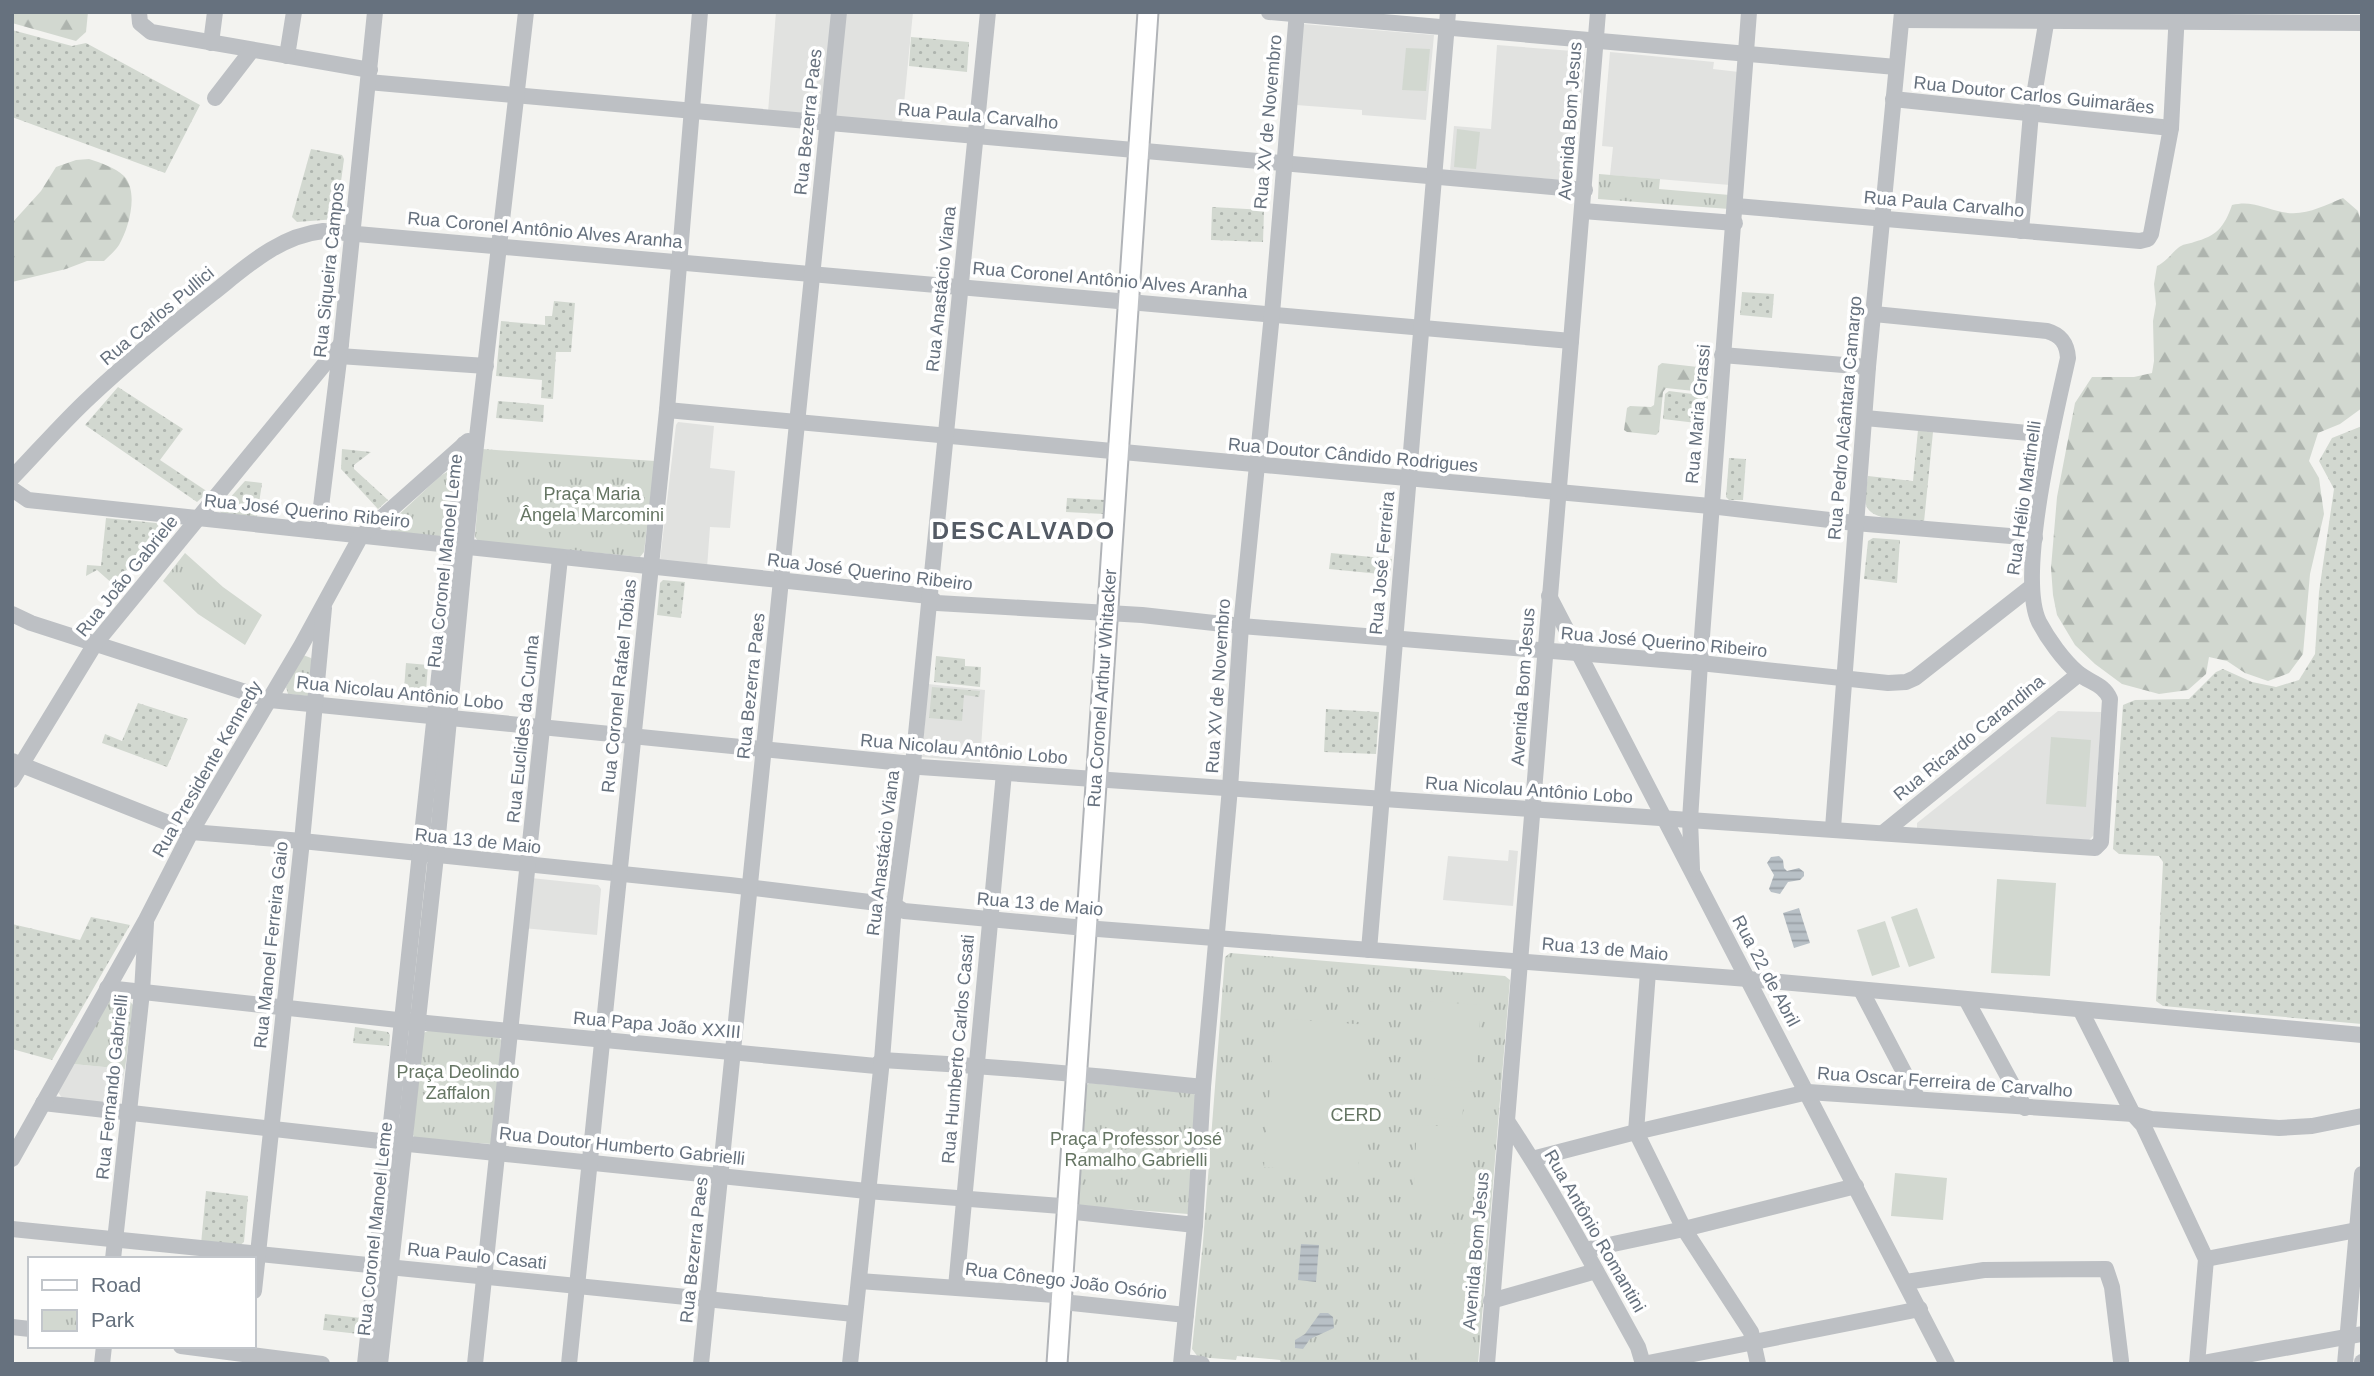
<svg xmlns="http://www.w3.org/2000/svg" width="2374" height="1376" viewBox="0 0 2374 1376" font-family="Helvetica,sans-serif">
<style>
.built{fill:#e1e2e0}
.grass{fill:url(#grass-dots)}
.forest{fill:url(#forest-firs)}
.park{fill:url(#park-tufts)}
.garden{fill:#d2d8d0}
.water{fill:url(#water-rules)}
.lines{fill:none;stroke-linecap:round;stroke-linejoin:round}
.major-casing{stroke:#b1b4b8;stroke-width:23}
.minor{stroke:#bdc0c4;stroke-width:16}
.major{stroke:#fff;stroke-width:19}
.labels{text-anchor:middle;stroke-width:7;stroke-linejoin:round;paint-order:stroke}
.street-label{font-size:18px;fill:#66717e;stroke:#fff}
.park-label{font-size:18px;fill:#667664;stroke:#fff}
.district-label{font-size:24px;font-weight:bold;letter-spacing:2px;fill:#535a64;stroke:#fff}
</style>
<defs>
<pattern id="grass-dots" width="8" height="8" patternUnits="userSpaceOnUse" patternTransform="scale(1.75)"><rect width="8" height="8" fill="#d2d8d0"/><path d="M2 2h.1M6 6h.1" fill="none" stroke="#aeb4ae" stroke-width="1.8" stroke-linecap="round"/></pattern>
<pattern id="forest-firs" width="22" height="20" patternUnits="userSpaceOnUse" patternTransform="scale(1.75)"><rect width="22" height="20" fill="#d2d8d0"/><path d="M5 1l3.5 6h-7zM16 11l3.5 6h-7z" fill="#aeb4ae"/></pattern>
<pattern id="park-tufts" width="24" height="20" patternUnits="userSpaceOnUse" patternTransform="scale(1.75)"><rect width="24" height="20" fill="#d2d8d0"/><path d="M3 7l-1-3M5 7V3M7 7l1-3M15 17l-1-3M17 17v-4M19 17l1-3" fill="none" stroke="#aeb4ae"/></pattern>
<pattern id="water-rules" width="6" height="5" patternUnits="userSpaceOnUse" patternTransform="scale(1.75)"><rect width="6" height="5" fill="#b8c0c6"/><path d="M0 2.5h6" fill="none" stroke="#99a0a6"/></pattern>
</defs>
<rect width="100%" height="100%" fill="#f3f3f0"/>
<g class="built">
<path d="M776,12H913L902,124L768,112Z"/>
<path d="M1303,24L1434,35L1426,120L1362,115V110L1296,105Z"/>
<path d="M1497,45L1585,52L1574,181L1450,171L1454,126L1491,129Z"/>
<path d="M1610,52L1714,62L1713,69L1739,72L1730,185L1610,175L1613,147L1602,146Z"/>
<path d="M678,422L714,426L710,468L735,471L730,528L710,527L707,568L660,560L676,425Z"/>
<path d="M928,684L985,690L980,762L922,757Z"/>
<path d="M2058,711L2101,712L2094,835L2089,840L1917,829V823Z"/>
<path d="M1509,850L1518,851L1513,906L1443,900L1448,856L1508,861Z"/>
<path d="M531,878L598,885L601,889L597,935L523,928Z"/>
<path d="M73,1064L125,1069L120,1098L109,1104L64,1101L58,1092Z"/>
</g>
<g class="grass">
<path d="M12,30L72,46L86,43L200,105L165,173L12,117Z"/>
<path d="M911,37L969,42L967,72L909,66Z"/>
<path d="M311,149L342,155L344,159L336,219L297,222L292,217Z"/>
<path d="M1212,207L1264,210L1263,242L1211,240Z"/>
<path d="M1742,292L1774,294L1772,318L1740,315Z"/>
<path d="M554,301L575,303L571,352H556L553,399L541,398L542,380L496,376L501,321L545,325V316H552Z"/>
<path d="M118,387L183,429L160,460L208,492L197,502L85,425Z"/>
<path d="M1669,391L1708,396L1705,424L1663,419L1665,394Z"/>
<path d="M498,401L544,405L543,422L496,418Z"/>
<path d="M2362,426V1024L2163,1006L2156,1001L2163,862L2159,856L2119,854L2113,849L2123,705L2135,700L2189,699L2216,672L2223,669L2252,682L2276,687L2299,680L2315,654L2319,592L2334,489L2319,461L2332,438Z"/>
<path d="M1918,430L1933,432L1924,522C1910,520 1871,522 1866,505C1864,498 1867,484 1868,476L1913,481Z"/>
<path d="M342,449L371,452L354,465V469L388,500L378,509L341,469Z"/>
<path d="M1729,458L1746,459L1743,500H1729L1726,497Z"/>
<path d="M245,481L262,483L257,517L221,513L219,510Z"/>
<path d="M1067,498L1105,500L1104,514L1066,512Z"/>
<path d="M106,518L156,523L164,529L165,535L162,538L156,534L114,585L97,570L86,576L87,565L101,566Z"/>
<path d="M1873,538L1900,540L1897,583L1864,579L1868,541Z"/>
<path d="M1331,553L1392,559L1390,575L1329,569Z"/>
<path d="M663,580L685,582L681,618L657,615L660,583Z"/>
<path d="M936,656L965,659V666L981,667L980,687L934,682Z"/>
<path d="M406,663L428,665L426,691L404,689Z"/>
<path d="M932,687L980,691L979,697L964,695L962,721L929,718Z"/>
<path d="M138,703L188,719L167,767L102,743L105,734L122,741Z"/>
<path d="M1326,709L1379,712L1376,754L1324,752Z"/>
<path d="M91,917L130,925L52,1060L12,1049V924L80,940Z"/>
<path d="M355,1027L388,1032L390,1035L389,1046L353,1043Z"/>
<path d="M206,1191L248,1196L244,1242L238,1247L201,1244Z"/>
<path d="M325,1314L361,1318L359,1334L323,1330Z"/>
</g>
<g class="forest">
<path d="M12,12H88L86,32L76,41L12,23Z"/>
<path d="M89,159C101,163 114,167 124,176C139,192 129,228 119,245C115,251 109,256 104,261H87L66,269L12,282V223L41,191L56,167L76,160Z"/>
<path d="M2343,198L2358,211L2362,225V408L2340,424L2318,433L2309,461L2319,478L2324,514L2310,574L2303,654L2289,673L2268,681L2245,673L2227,661L2209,657L2206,674L2188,690L2159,694L2122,684L2095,664L2075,645L2057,615L2053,595L2051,568L2057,497L2075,403L2092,377H2134L2152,373L2154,361L2153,321L2156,304L2154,284L2157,266C2167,261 2170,255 2178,248C2182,244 2189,244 2194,242C2216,236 2224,228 2232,205C2251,200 2264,208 2282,212C2304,217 2323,206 2343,198Z"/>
<path d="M1662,363L1707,368L1709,372L1707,390L1703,392L1666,388L1663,392L1659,432L1656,435L1627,432L1624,430L1627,408L1630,406L1651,407L1654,405L1658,366Z"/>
</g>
<g class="park">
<path d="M1599,174L1660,179L1659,189L1730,195L1729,209L1598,199Z"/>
<path d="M482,449L655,461L644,552L640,557L478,541L475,537Z"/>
<path d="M453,471L456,477L446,537L391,532L390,523L440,476L447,472Z"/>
<path d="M185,553L223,587L262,615L245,645L198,614L163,581Z"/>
<path d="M303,655L311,658L312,662L308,696L288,694L286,687Z"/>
<path d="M1230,953L1505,976L1510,980L1478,1364H1281L1280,1360L1237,1356L1236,1360L1198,1357L1192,1349L1203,1242L1225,957Z"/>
<path d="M113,996L127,998L133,1005L125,1069L73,1064L108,1000Z"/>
<path d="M430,1030L498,1036L501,1040L494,1139L491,1144L415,1138L413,1135L421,1034Z"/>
<path d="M1089,1083L1193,1093L1196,1096L1188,1214L1080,1206L1076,1202L1085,1087Z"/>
</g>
<g class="garden">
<path d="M1406,48L1430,49L1426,91L1402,90Z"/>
<path d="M1457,129L1480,132L1476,169L1454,167Z"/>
<path d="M2051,737L2091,740L2086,807L2046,804Z"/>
<path d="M1997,879L2056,883L2050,976L1991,973Z"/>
<path d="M1917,908L1935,958L1909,967L1891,917Z"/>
<path d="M1885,921L1900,967L1872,976L1857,930Z"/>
<path d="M1426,1001L1481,1005L1476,1082L1421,1078Z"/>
<path d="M1275,1018L1369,1025L1358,1173L1264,1167Z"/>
<path d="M1429,1085L1465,1088L1462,1120L1426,1117Z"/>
<path d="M1417,1125L1468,1127L1464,1207L1413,1204Z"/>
<path d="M1895,1173L1947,1178L1943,1220L1891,1216Z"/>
<path d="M1427,1242L1477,1245L1468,1364L1418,1363Z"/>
</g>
<g class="water">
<path d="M1779,856L1783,860L1784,868L1787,871L1799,868L1804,872V876L1800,880L1788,882L1780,894L1771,892L1769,889L1774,875L1767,863L1771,857Z"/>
<path d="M1799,908L1810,943L1794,948L1783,913Z"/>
<path d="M1301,1244L1319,1245L1316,1282L1298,1280Z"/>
<path d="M1320,1313H1328L1333,1317L1334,1328L1310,1339L1303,1349L1295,1348V1340L1305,1334Z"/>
</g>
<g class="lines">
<g class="major-casing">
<path id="major" d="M1057,1364L1148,12"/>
</g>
<g class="minor">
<path d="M139,12L140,23L151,32L370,70"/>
<path d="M1269,12L1896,67"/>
<path d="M1902,20L2362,23"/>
<path d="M211,43L215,12"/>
<path d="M287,56L294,12"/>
<path d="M368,82L1585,190"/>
<path d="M215,98L252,50"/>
<path d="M1893,99L2171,128"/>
<path d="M1736,206L2140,241L2148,239L2151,234L2171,128L2177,12"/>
<path d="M1583,211L1735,223"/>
<path d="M2021,231L2031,113L2048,12"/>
<path d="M1722,355L1868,367"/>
<path d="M339,356L486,366"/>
<path d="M667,410L1710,506L1855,523L2035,538"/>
<path d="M1865,418L2051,435"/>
<path d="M12,478C38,451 63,422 90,397C129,360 171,326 213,293C247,266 279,236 323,231L1571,341"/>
<path d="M12,489L28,500L929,596L937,603L1142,615L1241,626L1700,663L1888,683L1906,682L1915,678L2031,587"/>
<path d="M318,531L341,344L375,12"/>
<path d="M1549,596L1947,1364"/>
<path d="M12,614L31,623L270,700L913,764L920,767L2095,848L2101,842L2110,699C2104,684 2090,683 2078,673C2063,660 2048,639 2039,622C2016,574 2056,413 2068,358C2067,343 2061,335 2047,331L1874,314"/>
<path d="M12,761L191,832L302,841L730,885L894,905L904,911L1085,928L1748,979L2362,1035"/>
<path d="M12,780L95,644L341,344"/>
<path d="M1833,828L1868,367L1902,12"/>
<path d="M1883,833L2079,674"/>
<path d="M1692,869L1690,820L1700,663L1749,12"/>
<path d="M1369,950L1448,12"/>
<path d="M1648,972L1636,1132L1684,1229L1751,1332L1758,1364"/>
<path d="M107,988L416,1022L876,1066L882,1060C990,1066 1096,1075 1203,1087"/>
<path d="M1861,990L1918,1099"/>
<path d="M1967,1001L2025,1108"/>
<path d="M2081,1011L2133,1114L2143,1125L2206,1259L2197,1364"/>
<path d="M43,1103L389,1142L867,1191L1061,1206L1066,1211L1195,1225"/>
<path d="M1507,1121C1555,1193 1596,1271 1638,1347L1643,1364"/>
<path d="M12,1159L146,920L191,832L301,646L361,536L468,441"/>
<path d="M1532,1159L1636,1132L1808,1092L2133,1114L2151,1119L2279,1128L2312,1126L2362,1116"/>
<path d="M12,1229L854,1314"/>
<path d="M1585,1250L1684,1229L1856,1186"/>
<path d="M113,1259L142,992L146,923"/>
<path d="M2206,1259L2362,1229"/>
<path d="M859,1281L1055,1295L1061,1300L1072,1303L1186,1315"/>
<path d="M1906,1282L1984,1270L2106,1269L2112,1287L2121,1361"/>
<path d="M956,1287L1004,773"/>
<path d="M254,1291L302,841L324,608"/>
<path d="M1491,1301L1596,1271"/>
<path d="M12,1327L30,1329"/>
<path d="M181,1346L322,1364"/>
<path d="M1182,1362L1202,1364"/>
<path d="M102,1364L104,1346"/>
<path d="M365,1364L464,444"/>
<path d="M380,1364L436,856L471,489L526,12"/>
<path d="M475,1364L560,558"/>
<path d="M569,1364L667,410L700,12"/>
<path d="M701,1364L839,12"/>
<path d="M850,1364L882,1060L894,905L913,764L988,12"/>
<path d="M1181,1364L1195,1225L1203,1087L1230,788L1241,626L1272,314L1297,12"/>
<path d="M1487,1364L1598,12"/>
<path d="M1643,1364L1920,1309"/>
<path d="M2197,1364L2362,1334"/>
<path d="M2345,1364L2362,1174"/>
<path d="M2362,1364V1362"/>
</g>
<use href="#major" class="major"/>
</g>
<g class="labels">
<g class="street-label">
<text transform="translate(2034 95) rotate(6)" y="6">Rua Doutor Carlos Guimarães</text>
<text transform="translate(978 116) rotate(5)" y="6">Rua Paula Carvalho</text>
<text transform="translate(1570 121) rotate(-86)" y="6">Avenida Bom Jesus</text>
<text transform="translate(808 122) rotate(-84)" y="6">Rua Bezerra Paes</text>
<text transform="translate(1268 122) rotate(-85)" y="6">Rua XV de Novembro</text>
<text transform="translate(1944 204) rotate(5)" y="6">Rua Paula Carvalho</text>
<text transform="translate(545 230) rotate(5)" y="6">Rua Coronel Antônio Alves Aranha</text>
<text transform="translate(329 270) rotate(-84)" y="6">Rua Siqueira Campos</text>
<text transform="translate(1110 280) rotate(5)" y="6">Rua Coronel Antônio Alves Aranha</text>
<text transform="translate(941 289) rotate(-84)" y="6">Rua Anastácio Viana</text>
<text transform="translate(157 316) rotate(-40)" y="6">Rua Carlos Pullici</text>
<text transform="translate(1698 414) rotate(-85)" y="6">Rua Maria Grassi</text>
<text transform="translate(1845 418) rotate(-85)" y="6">Rua Pedro Alcântara Camargo</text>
<text transform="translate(1353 455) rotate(5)" y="6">Rua Doutor Cândido Rodrigues</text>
<text transform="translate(2024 498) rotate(-82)" y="6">Rua Hélio Martinelli</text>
<text transform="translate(307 511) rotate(6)" y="6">Rua José Querino Ribeiro</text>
<text transform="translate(445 561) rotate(-84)" y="6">Rua Coronel Manoel Leme</text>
<text transform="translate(1382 563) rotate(-85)" y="6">Rua José Ferreira</text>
<text transform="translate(870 572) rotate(7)" y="6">Rua José Querino Ribeiro</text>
<text transform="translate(127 576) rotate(-51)" y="6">Rua João Gabriele</text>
<text transform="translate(1664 642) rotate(5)" y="6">Rua José Querino Ribeiro</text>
<text transform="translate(619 686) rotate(-84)" y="6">Rua Coronel Rafael Tobias</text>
<text transform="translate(751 686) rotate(-84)" y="6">Rua Bezerra Paes</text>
<text transform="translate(1218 686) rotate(-86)" y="6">Rua XV de Novembro</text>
<text transform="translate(1523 687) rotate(-86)" y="6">Avenida Bom Jesus</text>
<text transform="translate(1102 688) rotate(-86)" y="6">Rua Coronel Arthur Whitacker</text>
<text transform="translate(400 693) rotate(6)" y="6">Rua Nicolau Antônio Lobo</text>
<text transform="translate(523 729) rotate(-84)" y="6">Rua Euclides da Cunha</text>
<text transform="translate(1969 738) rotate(-39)" y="6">Rua Ricardo Carandina</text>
<text transform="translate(964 749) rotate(5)" y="6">Rua Nicolau Antônio Lobo</text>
<text transform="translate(207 769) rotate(-60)" y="6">Rua Presidente Kennedy</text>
<text transform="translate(1529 790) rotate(4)" y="6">Rua Nicolau Antônio Lobo</text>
<text transform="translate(478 841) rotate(6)" y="6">Rua 13 de Maio</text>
<text transform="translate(883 853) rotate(-83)" y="6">Rua Anastácio Viana</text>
<text transform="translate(1040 904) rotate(5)" y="6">Rua 13 de Maio</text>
<text transform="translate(271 945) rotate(-84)" y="6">Rua Manoel Ferreira Gaio</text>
<text transform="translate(1605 949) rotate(5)" y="6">Rua 13 de Maio</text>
<text transform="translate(1766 971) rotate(62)" y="6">Rua 22 de Abril</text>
<text transform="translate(657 1025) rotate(5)" y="6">Rua Papa João XXIII</text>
<text transform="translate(958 1049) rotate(-85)" y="6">Rua Humberto Carlos Casati</text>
<text transform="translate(1945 1082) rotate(4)" y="6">Rua Oscar Ferreira de Carvalho</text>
<text transform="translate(112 1087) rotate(-84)" y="6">Rua Fernando Gabrielli</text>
<text transform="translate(622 1146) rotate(6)" y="6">Rua Doutor Humberto Gabrielli</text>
<text transform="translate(375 1229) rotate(-84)" y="6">Rua Coronel Manoel Leme</text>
<text transform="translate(1595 1231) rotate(60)" y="6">Rua Antônio Romantini</text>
<text transform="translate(694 1250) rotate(-84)" y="6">Rua Bezerra Paes</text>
<text transform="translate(1476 1251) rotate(-85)" y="6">Avenida Bom Jesus</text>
<text transform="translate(477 1256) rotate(6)" y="6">Rua Paulo Casati</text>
<text transform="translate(1066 1281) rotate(7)" y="6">Rua Cônego João Osório</text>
</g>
<g class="park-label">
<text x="592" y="500">Praça Maria<tspan x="592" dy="21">Ângela Marcomini</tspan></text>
<text x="458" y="1078">Praça Deolindo<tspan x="458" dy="21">Zaffalon</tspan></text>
<text x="1356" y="1121">CERD</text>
<text x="1136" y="1145">Praça Professor José<tspan x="1136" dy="21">Ramalho Gabrielli</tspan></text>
</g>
<g class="district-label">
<text x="1024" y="539">DESCALVADO</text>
</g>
</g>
<rect width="2374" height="1376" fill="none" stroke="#66717e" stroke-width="28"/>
<rect x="28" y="1257" width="228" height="91" fill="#ffffff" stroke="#c2c6cb" stroke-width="2"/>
<rect x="42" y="1280" width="35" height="10" fill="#ffffff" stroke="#c2c6cb" stroke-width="2"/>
<text x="91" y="1292" font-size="21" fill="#66717e">Road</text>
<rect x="42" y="1310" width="35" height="21" fill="url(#park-tufts)" stroke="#c2c6cb" stroke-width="2"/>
<text x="91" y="1327" font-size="21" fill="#66717e">Park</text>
</svg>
